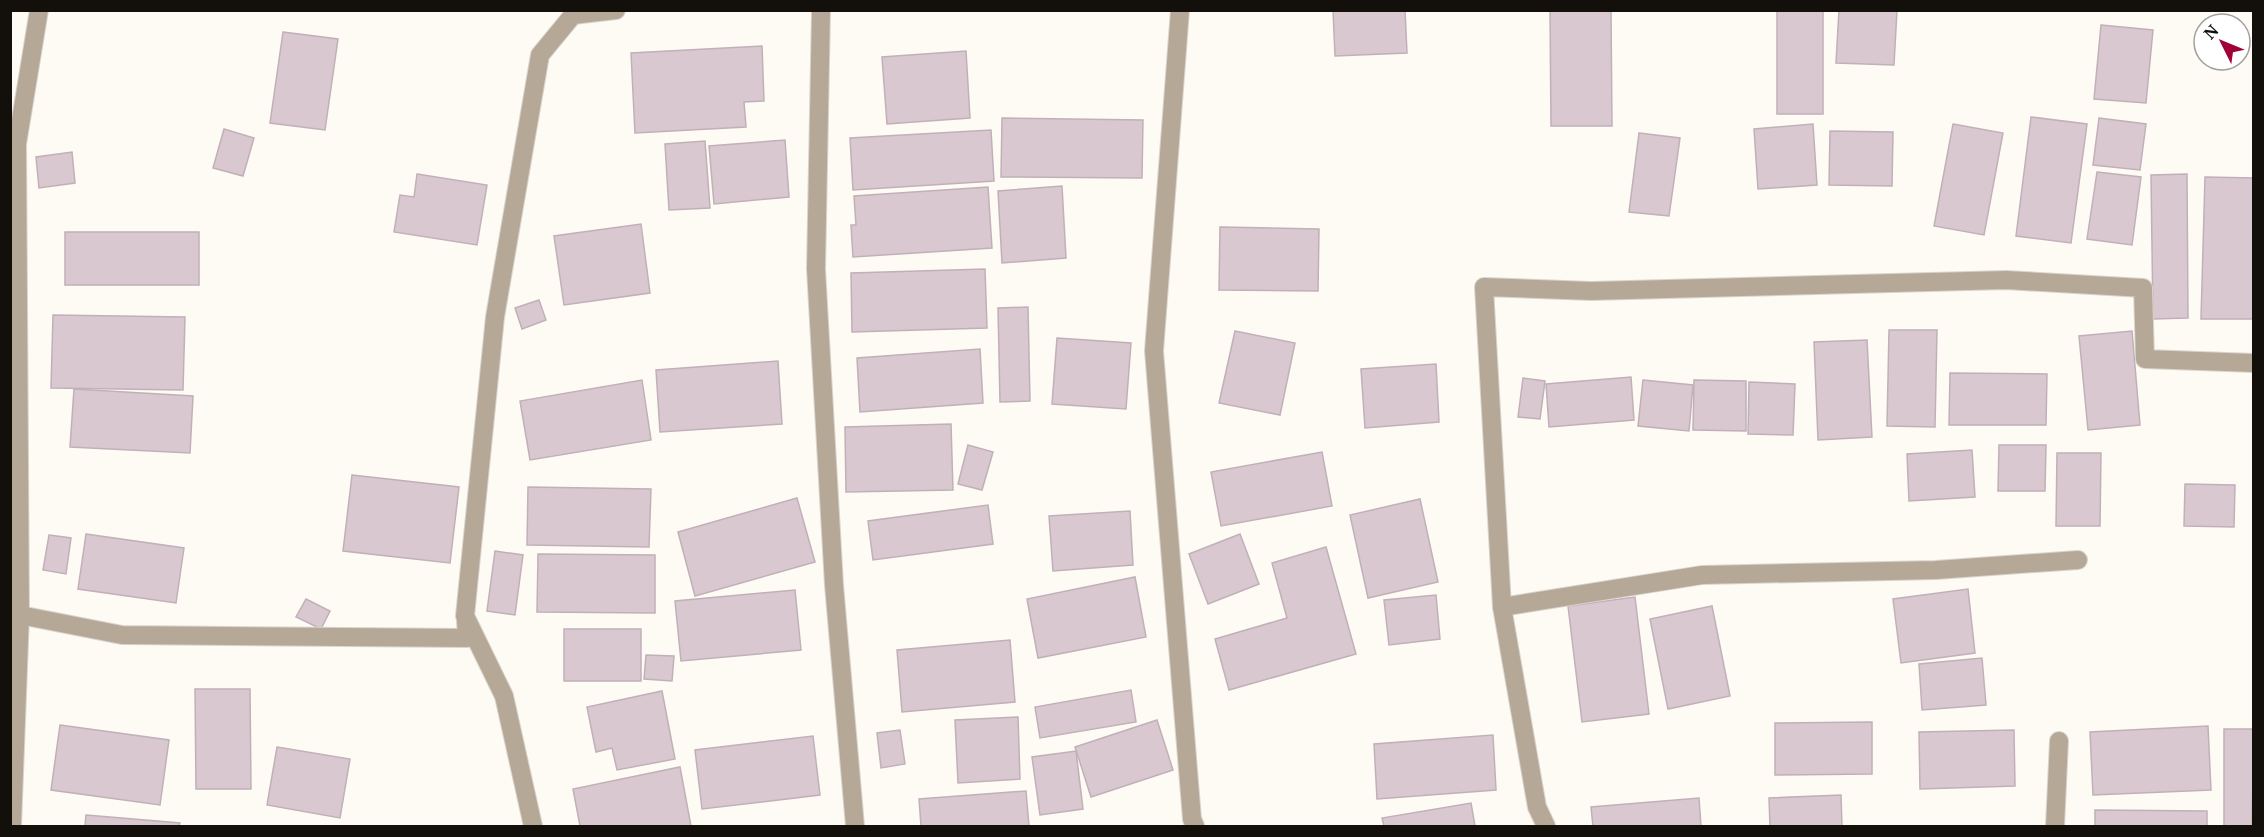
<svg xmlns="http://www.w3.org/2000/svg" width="2264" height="837" viewBox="0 0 2264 837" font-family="'Noto Serif',serif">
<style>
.building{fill:#dac8d1;stroke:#c0b0b8;stroke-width:1.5}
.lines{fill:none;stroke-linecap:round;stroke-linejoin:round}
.minor-casing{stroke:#d8d5cf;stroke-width:20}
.minor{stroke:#b6a897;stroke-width:18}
</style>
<rect width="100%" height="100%" fill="#fefaf4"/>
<g class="building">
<path d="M1333,10H1405L1407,53L1335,56Z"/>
<path d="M1550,10H1611L1612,126H1551Z"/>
<rect x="1777" y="10" width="46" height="104"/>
<path d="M1839,10H1897L1894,65L1836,63Z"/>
<path d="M2101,25L2153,30L2146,103L2094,99Z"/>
<path d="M283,32L338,39L325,130L270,123Z"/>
<path d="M762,46L764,101L744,102L746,127L635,133L631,53Z"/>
<path d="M966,51L970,118L887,124L882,57Z"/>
<path d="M2031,117L2087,124L2071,243L2016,236Z"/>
<path d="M1002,118L1143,120L1142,178L1001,177Z"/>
<path d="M2099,118L2146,124L2140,170L2093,165Z"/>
<path d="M1813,124L1817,185L1758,189L1754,129Z"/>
<path d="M1953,124L2003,133L1984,235L1934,226Z"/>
<path d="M224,129L254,138L243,176L213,168Z"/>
<path d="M991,130L994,181L853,190L850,138Z"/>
<path d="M1830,131L1893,132L1892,186L1829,185Z"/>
<path d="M1639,133L1680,138L1669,216L1629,212Z"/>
<path d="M785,140L789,197L714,204L709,146Z"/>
<path d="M705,141L710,208L669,210L665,144Z"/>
<path d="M72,152L75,183L39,188L36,157Z"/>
<path d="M2097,172L2141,177L2132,245L2087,239Z"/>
<path d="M417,174L487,185L477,245L394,232L400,195L414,197Z"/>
<path d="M2187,174L2188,318L2153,319L2151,175Z"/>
<path d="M2205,177L2254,178V319H2201Z"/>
<path d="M1062,186L1066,258L1002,263L998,191Z"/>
<path d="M988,187L992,248L853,257L851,225H856L854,196Z"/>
<path d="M641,224L650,293L564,305L554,236Z"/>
<path d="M1220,227L1319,229L1318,291L1219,290Z"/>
<rect x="65" y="232" width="134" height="53"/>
<path d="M985,269L987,328L852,332L851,273Z"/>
<path d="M539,300L546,320L522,329L515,308Z"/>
<path d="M1028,307L1030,401L1000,402L998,308Z"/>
<path d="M53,315L185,317L183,390L51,388Z"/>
<path d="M1889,330H1937L1935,427L1887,426Z"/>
<path d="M1235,331L1295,343L1280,415L1219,403Z"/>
<path d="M2132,331L2140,425L2088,430L2079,336Z"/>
<path d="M1057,338L1131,343L1126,409L1052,404Z"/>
<path d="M1867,340L1872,437L1818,440L1814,342Z"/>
<path d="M980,349L983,403L860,412L857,358Z"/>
<path d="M778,361L782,424L660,432L656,370Z"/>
<path d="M1436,364L1439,422L1365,428L1361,369Z"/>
<path d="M1950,373L2047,374L2046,425H1949Z"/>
<path d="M1631,377L1634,420L1549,427L1546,384Z"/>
<path d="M1523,378L1545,381L1540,419L1518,417Z"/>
<path d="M642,380L651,440L530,460L520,401Z"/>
<path d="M1643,380L1693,385L1689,431L1638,426Z"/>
<path d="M1694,380L1746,381V431L1693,430Z"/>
<path d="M1749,382L1795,384L1793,435L1748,434Z"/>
<path d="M74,389L193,396L190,453L70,447Z"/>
<path d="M951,424L953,490L846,492L845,427Z"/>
<path d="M968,445L993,452L982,490L958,484Z"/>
<path d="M1999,445H2046L2045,491H1998Z"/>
<path d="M1972,450L1975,497L1909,501L1907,454Z"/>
<path d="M1322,452L1332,506L1221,526L1211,472Z"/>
<path d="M2057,453H2101L2100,526H2056Z"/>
<path d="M352,475L459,487L450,563L343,551Z"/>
<path d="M2185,484L2235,485L2234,527L2184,526Z"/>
<path d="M528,487L651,489L649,547L527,545Z"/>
<path d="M797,498L815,562L695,596L678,532Z"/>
<path d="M1420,499L1438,582L1368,598L1350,515Z"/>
<path d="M988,505L993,544L873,560L868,521Z"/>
<path d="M1130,511L1133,565L1053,571L1049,516Z"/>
<path d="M86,534L184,548L176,603L78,589Z"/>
<path d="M1240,534L1259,584L1208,604L1189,554Z"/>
<path d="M49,535L71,538L66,574L43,570Z"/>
<path d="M1326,547L1356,654L1229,690L1215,639L1287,618L1272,563Z"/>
<path d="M495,551L523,555L515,615L487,611Z"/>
<path d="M538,554L655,555V613L537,612Z"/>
<path d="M1135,577L1146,637L1038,658L1027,599Z"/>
<path d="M1968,589L1975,653L1901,663L1893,599Z"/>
<path d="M795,590L801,650L681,661L675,601Z"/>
<path d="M1436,595L1440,639L1389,645L1384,600Z"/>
<path d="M1635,597L1649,714L1582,722L1568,606Z"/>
<path d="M306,599L330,611L321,629L296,617Z"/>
<path d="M1712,606L1730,696L1668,709L1650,619Z"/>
<rect x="564" y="629" width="77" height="52"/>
<path d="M1010,640L1015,702L902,712L897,650Z"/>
<path d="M646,655L674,656L672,681L644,679Z"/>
<path d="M1982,658L1986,705L1922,710L1919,664Z"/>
<path d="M195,689H250L251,789H196Z"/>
<path d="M1131,690L1136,722L1040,738L1035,707Z"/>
<path d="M662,691L675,759L617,770L612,748L596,752L587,707Z"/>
<path d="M1018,717L1020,779L958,783L955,720Z"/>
<path d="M1157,720L1173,770L1091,797L1075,747Z"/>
<path d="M1872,722V774L1775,775V723Z"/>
<path d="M60,725L169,740L160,805L51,790Z"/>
<path d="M2208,726L2211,790L2093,795L2090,732Z"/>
<path d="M2224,729H2254L2252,826H2224Z"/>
<path d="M900,730L905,764L881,768L877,733Z"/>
<path d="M2014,730L2015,786L1920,789L1919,732Z"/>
<path d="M1493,735L1496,790L1377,799L1374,744Z"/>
<path d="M813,736L820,795L702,809L695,750Z"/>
<path d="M277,747L350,759L340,818L267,805Z"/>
<path d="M1076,751L1083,809L1040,815L1032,757Z"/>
<path d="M680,767L691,826H580L573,789Z"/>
<path d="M1026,791L1029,826H921L919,799Z"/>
<path d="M1841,795L1842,826H1770L1769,798Z"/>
<path d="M1699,798L1701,826H1593L1591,807Z"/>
<path d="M1471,803L1475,826H1384L1382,818Z"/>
<path d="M2095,810L2207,811V826H2095Z"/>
<path d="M86,815L180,823L179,826H85Z"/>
</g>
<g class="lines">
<g class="minor-casing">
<g id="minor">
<path d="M821,10L816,269L834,585L855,826"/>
<path d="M1180,10L1154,351L1192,819L1195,826"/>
<path d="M1502,607L1702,575L1936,570L2078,560"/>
<path d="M20,615L122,635L467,638L466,621"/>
<path d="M12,826L20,615L17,144L39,10"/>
<path d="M533,826L504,696L465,616L495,317L540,55L573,15L616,10"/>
<path d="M1546,826L1537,807L1502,607L1484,287L1591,291L2006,280L2143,288L2145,359L2254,363"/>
<path d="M2055,826L2059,741"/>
</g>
</g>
<use href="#minor" class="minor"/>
</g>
<rect width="2264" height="837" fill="none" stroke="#13100b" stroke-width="24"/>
<g transform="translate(2222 42) rotate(313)"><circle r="28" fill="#ffffff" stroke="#a19f9d" stroke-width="1.5"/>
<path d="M0-4.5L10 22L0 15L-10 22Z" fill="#a10139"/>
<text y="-9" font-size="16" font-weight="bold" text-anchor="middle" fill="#13100b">N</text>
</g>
</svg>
